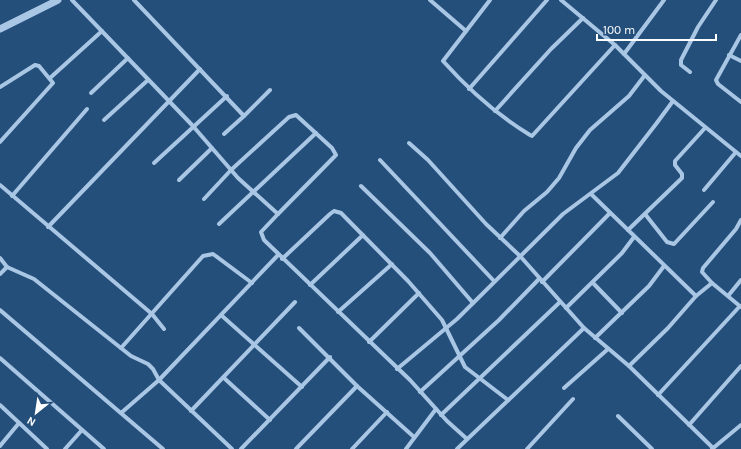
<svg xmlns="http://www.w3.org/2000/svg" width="741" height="449" viewBox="0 0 741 449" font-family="Karla,sans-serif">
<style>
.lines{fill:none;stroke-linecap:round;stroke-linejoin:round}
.minor{stroke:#a9c7e4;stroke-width:4}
.tertiary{stroke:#a9c7e4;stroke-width:7}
</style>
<rect width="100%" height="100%" fill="#254f7b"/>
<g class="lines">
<g class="minor">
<path d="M72,0L192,125L238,178L278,214L261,232L264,240L410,380L447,421L467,439"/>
<path d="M134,0L244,116L270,90"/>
<path d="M430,0L466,31"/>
<path d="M490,0L443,61C469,90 497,115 530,135L532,136L615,45"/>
<path d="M561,0L615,45L661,91L741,156"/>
<path d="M741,35L716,80L718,84L741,102"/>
<path d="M624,54L664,0"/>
<path d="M729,55L741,61"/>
<path d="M690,72L681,65V60L698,27L716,0"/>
<path d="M50,78L102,31"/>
<path d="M0,87L35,65L39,66L53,83L0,142"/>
<path d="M469,89L547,0"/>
<path d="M91,93L128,58"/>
<path d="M495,111L551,49L583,18"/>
<path d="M104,120L148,80"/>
<path d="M224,134L244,116"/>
<path d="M409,143L428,160L486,224L520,256L584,328"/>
<path d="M380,160L494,281"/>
<path d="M154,163L227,96"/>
<path d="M179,180L212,148"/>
<path d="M0,185L152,314L164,329"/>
<path d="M361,186L430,253L473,303"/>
<path d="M704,190L736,152"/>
<path d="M591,194L696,296"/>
<path d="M12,196L87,109"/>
<path d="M204,199L231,170L289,117L296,115L332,148L336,155L278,214"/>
<path d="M645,214L667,242L674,244L713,202"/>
<path d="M219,224L316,133"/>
<path d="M48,227L200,69"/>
<path d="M628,230L682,178V174L675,165V161L705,128"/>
<path d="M500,238L524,211L547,192L559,178L576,148L590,130L629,96L645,75"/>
<path d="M0,258L7,267L34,279L131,356L148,364L153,369L159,380L232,449"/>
<path d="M282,259L330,214L334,211L341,213L408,281L442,320L465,367L508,400"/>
<path d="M0,274L7,267"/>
<path d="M542,282L610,213"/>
<path d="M593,283L622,313"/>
<path d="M712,283L702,272L703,268L736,229L741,220"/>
<path d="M310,285L363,235"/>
<path d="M728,296L741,280"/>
<path d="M566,308L622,253L634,237"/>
<path d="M0,310L163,449"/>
<path d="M338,312L392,264"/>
<path d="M221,315L302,387"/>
<path d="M299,328L357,386L414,437"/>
<path d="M595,338L649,286L664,266"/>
<path d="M369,342L419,293"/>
<path d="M121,348L203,256L213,254L252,283"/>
<path d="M0,358L104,449"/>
<path d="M629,366L713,448"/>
<path d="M397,369L457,319L563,214L618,173L656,124L673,101"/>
<path d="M224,378L270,420"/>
<path d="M564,388L608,349"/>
<path d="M420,392L499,320L539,279"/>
<path d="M658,395L740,306"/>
<path d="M0,405L47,449"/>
<path d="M191,411L295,302"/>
<path d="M121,413L159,380L278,255"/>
<path d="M441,415L560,302"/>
<path d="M618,416L652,449"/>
<path d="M689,425L741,366"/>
<path d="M0,446L19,423"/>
<path d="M65,449L82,430"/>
<path d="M241,449L330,357"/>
<path d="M296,449L357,386"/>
<path d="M352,449L387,412"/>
<path d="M406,449L436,409"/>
<path d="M457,449L584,328L629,366L668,328L696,296L712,283L741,307"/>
<path d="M527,449L573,399"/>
<path d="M712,449L741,425"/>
</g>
<path class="tertiary" d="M0,29L58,0"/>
</g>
<g transform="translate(36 413) rotate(210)" stroke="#254f7b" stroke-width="3" paint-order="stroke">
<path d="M0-3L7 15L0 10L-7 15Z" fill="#ffffff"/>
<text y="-6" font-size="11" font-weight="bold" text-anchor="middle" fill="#ffffff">N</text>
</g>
<path d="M597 34v6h119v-6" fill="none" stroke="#ffffff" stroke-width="2"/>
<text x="603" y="34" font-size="12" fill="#ffffff" stroke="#254f7b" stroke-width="3" paint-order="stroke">100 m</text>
</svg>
